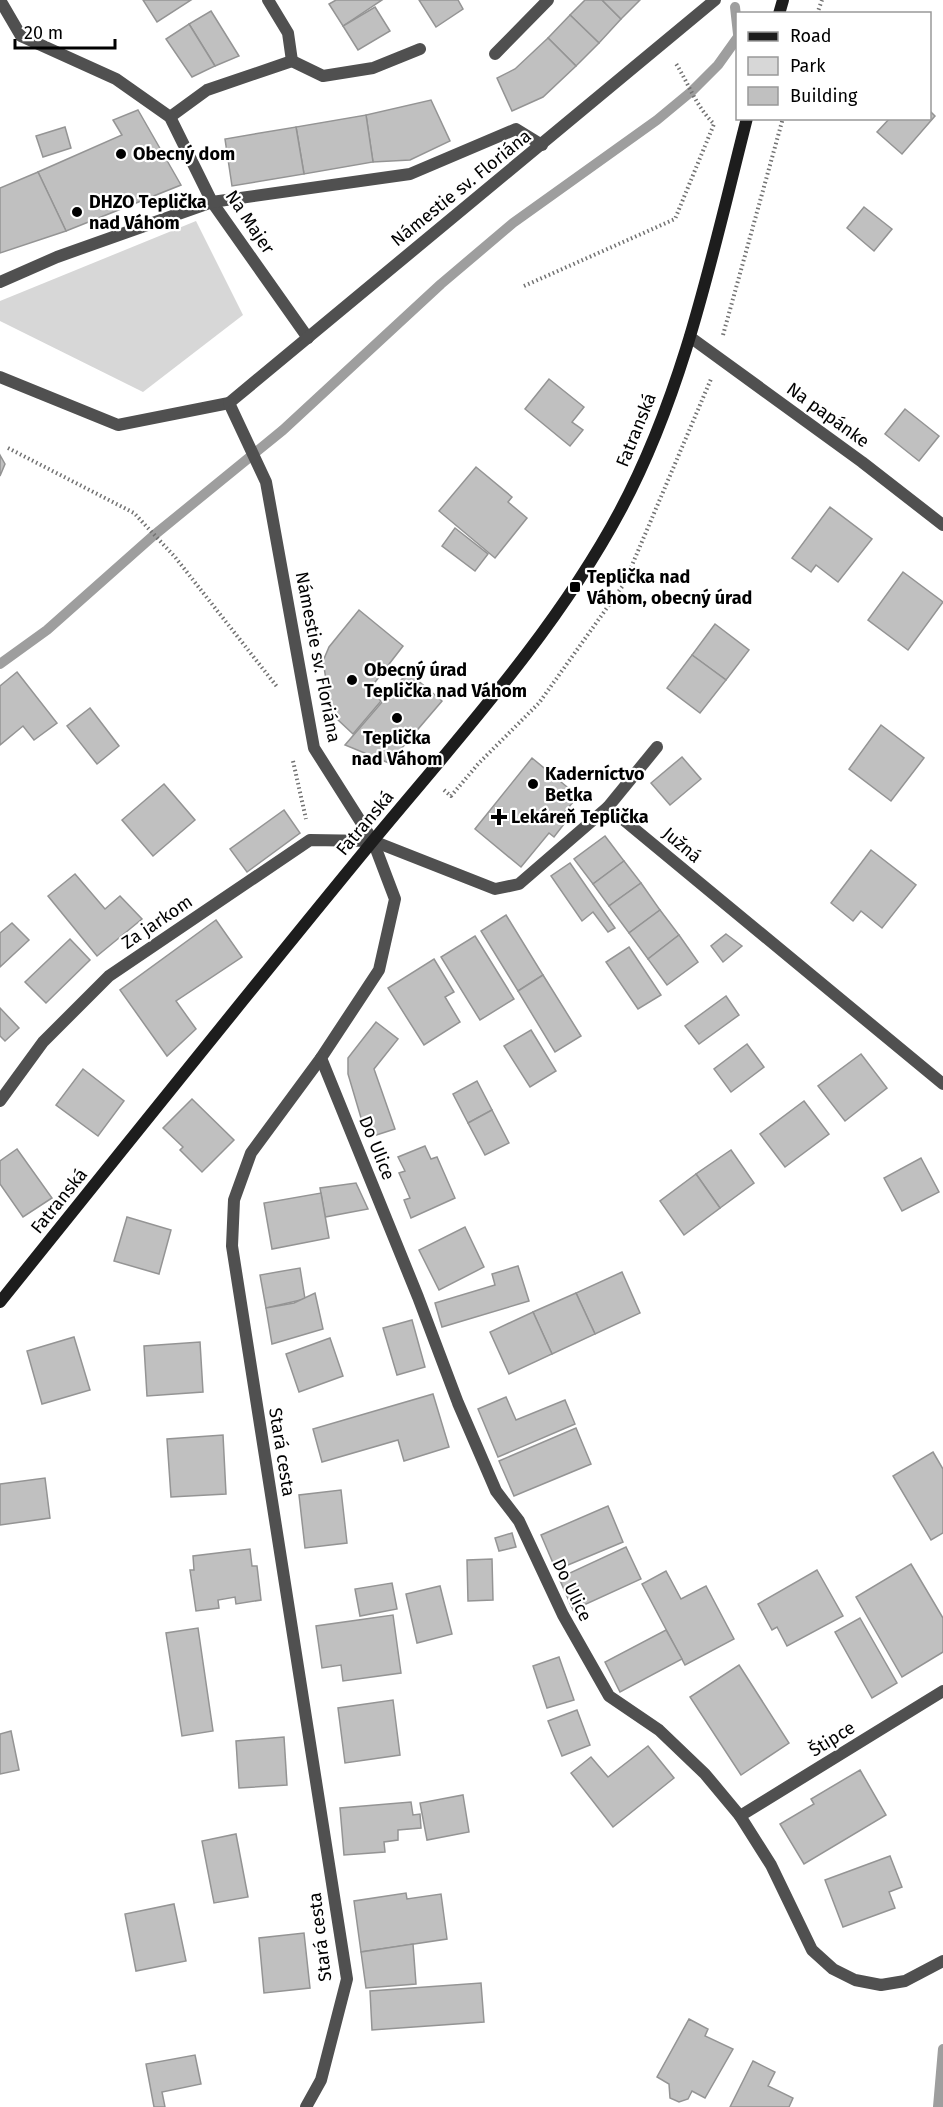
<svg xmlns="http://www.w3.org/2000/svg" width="943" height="2107" viewBox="0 0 943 2107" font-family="'Fira Sans',sans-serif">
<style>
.green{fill:#d7d7d7}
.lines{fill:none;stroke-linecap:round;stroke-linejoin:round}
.stream{stroke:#9e9e9e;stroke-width:10}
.building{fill:#c0c0c0;stroke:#949494;stroke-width:1.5}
.path{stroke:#727272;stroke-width:4;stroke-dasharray:1.5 3;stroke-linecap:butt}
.lane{stroke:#505050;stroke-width:12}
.street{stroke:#505050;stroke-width:12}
.secondary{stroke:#1d1d1d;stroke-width:12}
.poi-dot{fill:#000;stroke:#fff;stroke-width:2}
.labels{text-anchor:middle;stroke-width:4.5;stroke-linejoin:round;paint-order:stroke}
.poi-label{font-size:18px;font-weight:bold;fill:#000;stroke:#fff;text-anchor:start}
.street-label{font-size:18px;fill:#000;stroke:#fff}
</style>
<rect width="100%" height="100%" fill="#fff"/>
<path class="green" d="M196,221L243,315L143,392L0,321V301Z"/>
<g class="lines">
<g class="stream">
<path d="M735,7L738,34"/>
<path d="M0,664L47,630L153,536L283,430L441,284L513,223L657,120L692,91L718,65L738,37"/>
<path d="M938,2107L943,2049"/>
</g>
</g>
<g class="building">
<path d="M143,0H191L157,22Z"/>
<path d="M336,0H382L343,26L329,4Z"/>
<path d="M419,0H458L463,9L436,27Z"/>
<path d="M585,0H602L621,19L599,43L570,15Z"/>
<path d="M602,0H640L621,19Z"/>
<path d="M375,7L390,31L358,50L343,26Z"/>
<path d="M211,11L239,56L215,66L189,24Z"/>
<path d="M570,15L599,43L576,66L548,38Z"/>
<path d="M189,24L215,66L192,77L166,39Z"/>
<path d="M548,38L576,66L543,97L512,111L497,78L515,69Z"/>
<path d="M431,100L450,141L410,160L373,162L366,115Z"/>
<path d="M138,110L181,185L66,231L38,172L122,135L113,120Z"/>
<path d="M930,111L935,116L902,154L877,132L890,118H930Z"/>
<path d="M366,115L373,162L304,174L296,127Z"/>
<path d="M65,127L71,148L43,157L36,136Z"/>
<path d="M296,127L304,174L232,186L225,139Z"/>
<path d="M38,172L66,231L0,253V188Z"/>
<path d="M864,207L892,229L874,251L847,228Z"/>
<path d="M549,379L584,407L572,422L583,430L570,446L525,409Z"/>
<path d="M905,409L939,436L919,461L885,434Z"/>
<path d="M0,455L5,464L0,476Z"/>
<path d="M476,467L512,497L508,502L527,518L495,558L439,511Z"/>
<path d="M830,507L872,539L838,582L816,565L811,572L792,558Z"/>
<path d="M455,528L488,554L475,571L442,546Z"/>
<path d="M903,572L943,602L908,650L868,620Z"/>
<path d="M359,610L403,646L369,690L381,701L353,734L336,718L330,704L323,661L329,647Z"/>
<path d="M715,624L749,650L726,680L692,655Z"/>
<path d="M692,655L726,680L700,713L667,688Z"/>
<path d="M17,672L57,723L34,740L23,726L0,745V686Z"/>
<path d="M408,672L442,701L389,763L345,745Z"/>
<path d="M90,708L119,746L97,764L67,726Z"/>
<path d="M881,725L924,758L891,801L849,769Z"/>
<path d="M682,757L701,779L670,805L651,783Z"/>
<path d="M532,758L578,796L559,819L564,824L554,837L549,833L521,867L475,829Z"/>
<path d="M164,784L195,820L153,856L122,820Z"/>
<path d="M284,810L300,833L247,872L230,849Z"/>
<path d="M605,836L624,861L593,884L574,859Z"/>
<path d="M871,850L916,885L882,928L861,911L853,921L831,903Z"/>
<path d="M624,861L641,883L609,906L593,884Z"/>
<path d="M570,863L615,928L608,932L593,912L582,921L551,876Z"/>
<path d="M75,874L105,909L120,896L142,919L97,956L48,896Z"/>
<path d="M641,883L660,910L629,933L609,906Z"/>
<path d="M660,910L679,935L648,959L629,933Z"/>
<path d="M506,915L543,975L518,991L481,931Z"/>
<path d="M216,920L242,957L176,1001L196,1029L167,1056L120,990Z"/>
<path d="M12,923L29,940L0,967V933Z"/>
<path d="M726,934L742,946L723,962L711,946Z"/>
<path d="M679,935L698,962L667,985L648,959Z"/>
<path d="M475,936L514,999L480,1020L441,957Z"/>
<path d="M70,939L90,960L46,1003L25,982Z"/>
<path d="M629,947L661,995L638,1009L606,962Z"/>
<path d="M434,959L454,992L445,997L460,1022L424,1045L388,988Z"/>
<path d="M543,975L581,1036L555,1052L518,991Z"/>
<path d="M726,996L739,1015L699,1044L685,1026Z"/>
<path d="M0,1008L19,1028L5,1041L0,1036Z"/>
<path d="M376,1022L398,1039L374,1069L395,1129L367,1138L348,1074V1058Z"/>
<path d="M531,1030L556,1071L530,1087L504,1046Z"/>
<path d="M747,1044L764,1067L731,1092L714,1069Z"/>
<path d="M861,1054L887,1088L845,1121L818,1086Z"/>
<path d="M83,1069L124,1101L98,1136L56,1105Z"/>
<path d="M477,1081L492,1110L468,1123L453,1094Z"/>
<path d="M192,1099L234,1140L202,1172L180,1150L183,1147L163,1128Z"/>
<path d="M804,1101L829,1134L785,1167L760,1134Z"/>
<path d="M492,1110L509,1143L485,1155L468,1123Z"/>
<path d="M425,1146L431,1159L437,1157L455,1198L411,1218L404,1200L410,1198L399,1173L405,1171L398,1157Z"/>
<path d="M17,1149L52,1198L23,1217L0,1184V1161Z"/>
<path d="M731,1150L754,1183L720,1208L696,1174Z"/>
<path d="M921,1158L939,1192L902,1211L884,1178Z"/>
<path d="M696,1174L720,1208L684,1235L660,1201Z"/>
<path d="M356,1183L368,1209L325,1217L320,1188Z"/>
<path d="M321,1193L329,1238L272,1249L264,1203Z"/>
<path d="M127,1217L171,1230L159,1274L114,1261Z"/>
<path d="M465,1227L484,1267L439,1290L419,1250Z"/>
<path d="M518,1266L529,1301L442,1327L435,1303L495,1285L492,1274Z"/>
<path d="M300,1268L305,1299L266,1308L260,1275Z"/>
<path d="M622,1272L640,1313L595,1334L576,1293Z"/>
<path d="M315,1293L323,1329L272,1344L266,1308L294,1303Z"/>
<path d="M576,1293L595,1334L552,1354L533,1312Z"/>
<path d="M533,1312L552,1354L509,1374L490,1332Z"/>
<path d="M412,1320L425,1367L397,1375L383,1328Z"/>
<path d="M74,1337L90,1390L42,1404L27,1351Z"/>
<path d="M330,1338L343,1376L299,1392L286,1354Z"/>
<path d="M200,1342L203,1392L147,1396L144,1346Z"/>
<path d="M433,1394L449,1447L404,1461L398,1440L322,1462L313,1429Z"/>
<path d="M506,1397L516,1420L565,1400L575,1424L498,1457L478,1409Z"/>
<path d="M576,1428L591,1464L514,1496L499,1461Z"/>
<path d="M223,1435L226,1494L171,1497L167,1439Z"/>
<path d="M933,1452L943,1469V1533L931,1540L893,1476Z"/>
<path d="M45,1478L50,1518L0,1525V1484Z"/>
<path d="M341,1490L347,1543L305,1548L299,1495Z"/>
<path d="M608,1506L623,1542L556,1570L541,1535Z"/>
<path d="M512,1533L516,1547L499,1551L495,1538Z"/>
<path d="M626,1547L641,1579L573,1610L559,1578Z"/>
<path d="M250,1549L252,1566H257L261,1600L236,1604L235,1597L218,1600L219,1608L196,1611L190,1570H194L193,1556Z"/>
<path d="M492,1559L493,1600L468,1601L467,1560Z"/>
<path d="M911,1564L943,1618V1652L902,1677L856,1597Z"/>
<path d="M817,1570L843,1616L787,1646L777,1627L772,1630L758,1604Z"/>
<path d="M666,1571L681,1599L706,1586L734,1639L685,1665L642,1584Z"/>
<path d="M392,1583L397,1609L360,1616L355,1589Z"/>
<path d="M440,1586L452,1634L417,1643L406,1594Z"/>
<path d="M393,1615L401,1673L343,1681L341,1665L322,1668L316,1626Z"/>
<path d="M860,1618L897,1683L872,1698L835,1632Z"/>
<path d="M198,1628L213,1731L182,1736L166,1633Z"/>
<path d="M666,1630L682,1659L620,1692L605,1662Z"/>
<path d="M559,1657L574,1700L547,1708L533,1666Z"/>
<path d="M739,1665L789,1743L741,1775L690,1697Z"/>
<path d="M393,1700L400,1755L345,1763L338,1708Z"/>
<path d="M577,1710L590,1745L562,1756L548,1721Z"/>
<path d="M11,1731L19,1770L0,1774V1734Z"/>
<path d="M284,1737L287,1785L239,1788L236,1741Z"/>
<path d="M648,1746L674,1778L613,1827L571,1773L591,1757L608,1777Z"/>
<path d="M860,1770L886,1815L804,1864L780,1824L814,1804L811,1799Z"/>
<path d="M463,1795L469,1832L427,1840L420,1803Z"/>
<path d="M411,1802L413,1815L420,1814L421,1828L398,1830V1840L384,1842L385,1852L344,1855L340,1808Z"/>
<path d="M236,1834L248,1897L214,1903L202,1841Z"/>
<path d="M890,1856L902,1887L889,1892L895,1908L843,1927L825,1880Z"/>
<path d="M406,1893L407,1899L441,1894L447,1939L361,1952L354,1901Z"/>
<path d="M174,1904L186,1961L136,1971L125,1914Z"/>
<path d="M304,1933L310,1988L264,1993L259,1938Z"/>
<path d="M413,1944L416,1984L366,1988L361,1952Z"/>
<path d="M481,1983L484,2022L372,2030L370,1991Z"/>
<path d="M689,2019L708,2029L705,2036L733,2049L705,2098L692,2091L688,2099L679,2102L670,2098L669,2084L657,2077Z"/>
<path d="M195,2055L201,2084L162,2092L165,2107H154L146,2064Z"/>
<path d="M753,2061L775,2072L768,2086L793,2098L789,2107H730Z"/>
</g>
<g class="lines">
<g class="path">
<path d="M817,14L822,0"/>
<path d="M524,286L675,219L714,124C695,105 689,84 675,62"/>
<path d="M723,335L783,118"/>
<path d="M8,448L134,513L175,557L278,688"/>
<path d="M293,761L306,819"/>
<path d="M444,790L451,796L479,763L539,703L624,584L711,379"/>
</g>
<g class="lane">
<path d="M268,0L288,33L292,61"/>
<path d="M495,54L548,0"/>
<path d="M170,117L207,90L292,61L323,76L373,68L420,49"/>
</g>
<g class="street">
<path d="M0,0L21,36L116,79L170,117L212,202L308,338"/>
<path d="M0,282L57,257L212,202L410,174L516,129L542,145"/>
<path d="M690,337L862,462L943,525"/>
<path d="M0,377L118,425L229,403L715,0"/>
<path d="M229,403L266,482L314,748L373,841L395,899L379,970L321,1058L251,1153L234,1200L232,1246L347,1979L321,2080L306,2107"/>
<path d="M608,807L657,747"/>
<path d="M321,1058L418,1297L458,1403L496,1491L519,1521L563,1615L609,1696L659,1730L705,1774L740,1816L771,1865L812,1950L833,1969L855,1980L881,1985L905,1981L943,1961"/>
<path d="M0,1101L43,1042L109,976L310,840L373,841L495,889L519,884L608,807L943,1084"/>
<path d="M740,1816L943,1691"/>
</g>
<g class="secondary">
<path d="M779,14L783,0"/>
<path d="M0,1302C124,1148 247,994 372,842C459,737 556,631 620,511C685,390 713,251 747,118"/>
</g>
</g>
<g class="poi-dot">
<circle cx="121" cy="154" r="6"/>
<circle cx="77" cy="212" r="6"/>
<rect x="569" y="581" width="12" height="12" rx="3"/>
<circle cx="352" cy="680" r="6"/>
<circle cx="397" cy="718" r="6"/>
<circle cx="533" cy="784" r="6"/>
<path d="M496 808h6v6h6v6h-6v6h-6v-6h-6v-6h6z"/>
</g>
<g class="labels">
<g class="poi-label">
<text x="133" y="160">Obecný dom</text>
<text x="89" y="208">DHZO Teplička<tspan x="89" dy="21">nad Váhom</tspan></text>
<text x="587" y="583">Teplička nad<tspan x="587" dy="21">Váhom, obecný úrad</tspan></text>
<text x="364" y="676">Obecný úrad<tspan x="364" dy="21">Teplička nad Váhom</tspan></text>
<text x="397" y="744" text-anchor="middle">Teplička<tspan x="397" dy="21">nad Váhom</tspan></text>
<text x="545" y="780">Kaderníctvo<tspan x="545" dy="21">Betka</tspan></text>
<text x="511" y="823">Lekáreň Teplička</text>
</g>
<g class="street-label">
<text transform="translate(461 188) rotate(-39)" y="6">Námestie sv. Floriána</text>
<text transform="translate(250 222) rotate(56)" y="6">Na Majer</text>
<text transform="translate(828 415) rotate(36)" y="6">Na papánke</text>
<text transform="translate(636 430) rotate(-68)" y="6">Fatranská</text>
<text transform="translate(318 657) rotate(79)" y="6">Námestie sv. Floriána</text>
<text transform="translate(365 823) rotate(-50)" y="6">Fatranská</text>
<text transform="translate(682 845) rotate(40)" y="6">Južná</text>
<text transform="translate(157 922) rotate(-34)" y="6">Za jarkom</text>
<text transform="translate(377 1148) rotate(68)" y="6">Do Ulice</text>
<text transform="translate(59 1201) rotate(-51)" y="6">Fatranská</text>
<text transform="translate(282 1452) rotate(81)" y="6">Stará cesta</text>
<text transform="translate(572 1590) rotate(64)" y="6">Do Ulice</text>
<text transform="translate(832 1739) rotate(-32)" y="6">Štipce</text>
<text transform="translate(320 1937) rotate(-97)" y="6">Stará cesta</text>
</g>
</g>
<rect x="736" y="12" width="195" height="108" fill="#ffffff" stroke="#999999" stroke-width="1.5"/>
<rect x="748" y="32" width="30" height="9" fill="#1d1d1d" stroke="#999999" stroke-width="1.5"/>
<text x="790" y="42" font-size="18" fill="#000000">Road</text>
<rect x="748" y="57" width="30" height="18" fill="#d7d7d7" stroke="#999999" stroke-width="1.5"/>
<text x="790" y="72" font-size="18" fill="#000000">Park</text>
<rect x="748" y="87" width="30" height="18" fill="#c0c0c0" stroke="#999999" stroke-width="1.5"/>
<text x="790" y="102" font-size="18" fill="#000000">Building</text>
<path d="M15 39v9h100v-9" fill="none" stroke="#000000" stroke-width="3"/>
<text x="24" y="39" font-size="18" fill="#000000" stroke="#ffffff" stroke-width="4.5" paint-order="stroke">20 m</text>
</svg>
